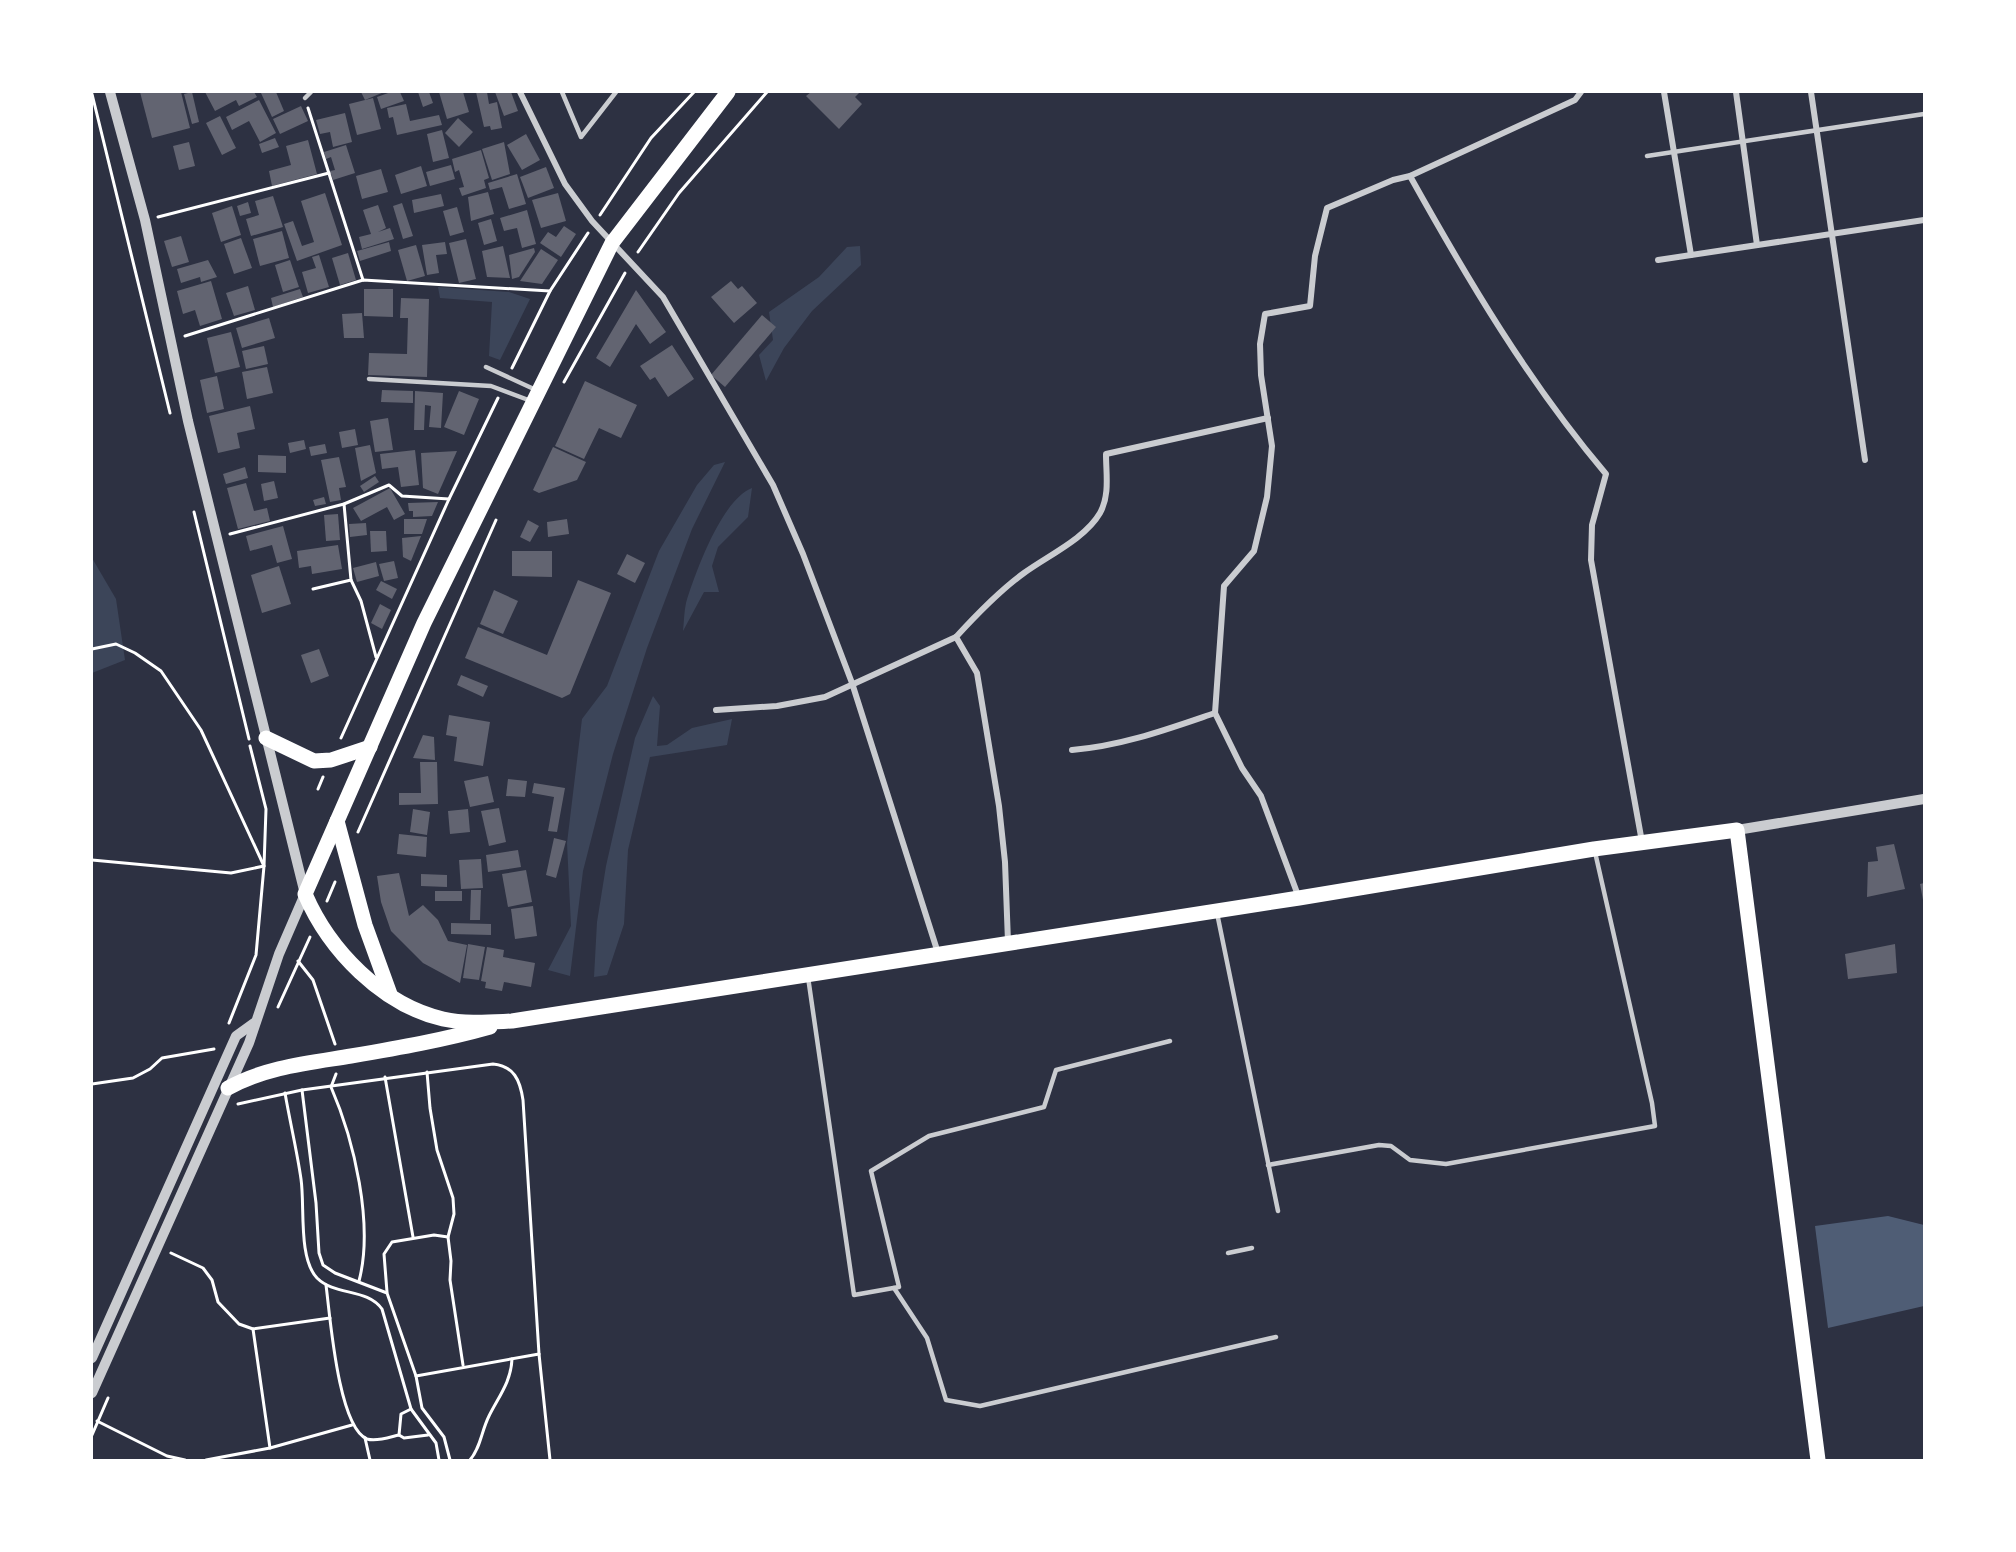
<svg xmlns="http://www.w3.org/2000/svg" width="2016" height="1552" viewBox="0 0 2016 1552" font-family="'Fira Sans Condensed',sans-serif">
<style>
.green{fill:#3c4559}
.water{fill:#4f5d75}
.building{fill:#626471}
.lines{fill:none;stroke-linecap:round;stroke-linejoin:round}
.path{stroke:#fff;stroke-width:3}
.service{stroke:#caccd0;stroke-width:4.5}
.minor{stroke:#caccd0;stroke-width:6}
.tertiary{stroke:#caccd0;stroke-width:10}
.primary{stroke:#fff;stroke-width:15}
</style>
<rect width="100%" height="100%" fill="#2d3142"/>
<g class="green">
<path d="M860,246L861,265L812,311L784,348L766,381L759,355L773,340L769,312L819,277L847,247Z"/>
<path d="M438,287L509,292L530,299L500,360L489,356L492,302L440,298Z"/>
<path d="M725,462L692,529L647,648L613,754L583,871L570,976L548,970L571,926L567,843L582,719L607,686L659,551L697,485L714,465Z"/>
<path d="M752,488L748,517L718,547L712,566L719,592H704L683,631C684,622 684,612 686,603C695,573 722,499 752,488Z"/>
<path d="M92,558L116,599L125,660L92,673Z"/>
<path d="M653,696L660,706L657,746L667,745L692,728L732,719L727,745L650,757L628,850L624,924L607,975L594,977L597,922L606,866L635,738Z"/>
</g>
<path class="water" d="M1888,1216L1924,1225V1306L1828,1328L1815,1226Z"/>
<g class="building">
<path d="M140,92H181L190,128L152,138Z"/>
<path d="M192,92L199,122L192,124L184,94Z"/>
<path d="M205,92H254L257,97L239,106L236,100L215,111Z"/>
<path d="M276,92L284,111L272,117L261,93Z"/>
<path d="M361,92H384L365,100Z"/>
<path d="M391,92H400L404,101L381,109L377,97Z"/>
<path d="M418,92H429L433,103L423,107Z"/>
<path d="M439,92H463L469,112L447,119Z"/>
<path d="M476,92H487L489,104L497,102L502,128L491,130L490,126L484,127Z"/>
<path d="M495,92H511L518,111L504,116Z"/>
<path d="M811,92H860L855,97L862,104L839,129L806,96Z"/>
<path d="M373,98L381,129L357,135L349,104Z"/>
<path d="M259,100L276,133L260,142L249,121L232,130L226,117Z"/>
<path d="M406,104L410,121L439,115L442,125L397,135L393,117L389,118L387,108Z"/>
<path d="M301,106L308,121L280,134L273,119Z"/>
<path d="M345,113L352,142L333,147L330,132L320,134L316,120Z"/>
<path d="M220,116L236,148L222,155L206,123Z"/>
<path d="M458,118L473,132L459,147L445,133Z"/>
<path d="M442,130L449,158L433,162L427,134Z"/>
<path d="M526,134L540,160L522,170L507,145Z"/>
<path d="M275,138L279,147L262,153L259,144Z"/>
<path d="M308,140L317,174L272,186L269,171L291,165L286,146Z"/>
<path d="M189,142L195,166L179,170L173,146Z"/>
<path d="M504,142L510,174L492,180L482,149Z"/>
<path d="M346,145L355,173L333,180L330,171L335,170L331,157L326,159L324,152Z"/>
<path d="M481,150L489,178L484,180L486,188L462,196L459,188L464,187L459,170L455,172L452,159Z"/>
<path d="M451,165L455,179L430,186L426,172Z"/>
<path d="M421,166L427,186L401,194L395,175Z"/>
<path d="M546,167L554,188L528,198L520,177Z"/>
<path d="M381,169L388,192L362,199L356,176Z"/>
<path d="M517,174L526,204L509,209L502,187L490,190L488,183Z"/>
<path d="M488,192L494,214L471,221L468,197Z"/>
<path d="M325,193L342,245L297,261L284,224L293,221L302,246L314,242L301,201Z"/>
<path d="M558,193L566,221L541,228L532,200Z"/>
<path d="M441,194L444,206L414,213L412,200Z"/>
<path d="M273,196L283,227L251,236L246,219L259,215L255,201Z"/>
<path d="M248,202L251,213L240,216L237,206Z"/>
<path d="M402,203L413,236L403,239L393,206Z"/>
<path d="M378,205L386,228L378,232L390,228L394,239L362,249L359,237L371,234L363,210Z"/>
<path d="M232,206L241,235L221,242L212,213Z"/>
<path d="M457,207L464,232L450,236L443,211Z"/>
<path d="M527,210L536,244L522,248L517,228L504,231L500,218Z"/>
<path d="M491,219L497,241L484,245L478,223Z"/>
<path d="M564,226L576,234L561,257L540,243L548,232L556,237Z"/>
<path d="M282,231L289,258L260,266L253,239Z"/>
<path d="M181,236L189,262L172,267L164,241Z"/>
<path d="M241,238L252,268L234,274L224,244Z"/>
<path d="M466,239L476,279L459,283L449,243Z"/>
<path d="M389,242L391,251L360,261L357,251Z"/>
<path d="M445,242L447,254L436,255L439,273L427,275L422,245Z"/>
<path d="M416,245L425,276L407,281L398,250Z"/>
<path d="M503,246L510,278L487,277L482,251Z"/>
<path d="M534,248L535,252L519,277L512,279L509,255Z"/>
<path d="M541,249L558,260L542,284L520,281Z"/>
<path d="M348,253L356,280L340,285L332,258Z"/>
<path d="M319,255L329,287L308,293L302,272L316,268L312,257Z"/>
<path d="M208,260L217,277L201,282L200,277L181,283L177,269Z"/>
<path d="M290,260L299,287L283,292L275,265Z"/>
<path d="M211,281L222,319L200,326L195,310L183,314L177,291Z"/>
<path d="M731,281L738,289L742,286L757,303L734,323L711,297Z"/>
<path d="M248,286L255,310L234,316L226,293Z"/>
<path d="M300,289L303,297L273,307L271,298Z"/>
<path d="M364,289H393V317L364,316Z"/>
<path d="M636,290L666,332L650,344L636,324L610,367L596,358Z"/>
<path d="M401,298L429,299L427,377L368,375L369,353L407,354L408,318H400Z"/>
<path d="M362,313L364,338H344L342,314Z"/>
<path d="M762,315L776,327L725,387L711,375Z"/>
<path d="M269,318L275,338L242,348L236,328Z"/>
<path d="M231,332L240,367L215,373L207,338Z"/>
<path d="M672,345L694,379L668,397L655,377L650,380L640,366Z"/>
<path d="M264,346L268,364L246,369L242,351Z"/>
<path d="M267,367L273,393L247,399L242,372Z"/>
<path d="M217,376L224,409L207,413L200,380Z"/>
<path d="M585,381L637,405L621,438L599,428L584,459L555,446Z"/>
<path d="M382,390L413,391V403L381,402Z"/>
<path d="M415,391L443,393L441,428L429,427L431,406L425,405L424,430H414Z"/>
<path d="M459,391L479,399L464,435L444,427Z"/>
<path d="M250,406L255,429L237,433L240,448L218,453L209,416Z"/>
<path d="M388,418L393,450L375,452L370,421Z"/>
<path d="M355,429L358,445L342,448L339,432Z"/>
<path d="M304,440L306,449L290,453L288,443Z"/>
<path d="M325,444L327,453L311,456L309,447Z"/>
<path d="M370,445L376,473L361,481L355,448Z"/>
<path d="M553,447L586,462L577,480L539,493L533,490Z"/>
<path d="M415,450L419,485L401,487L398,467L382,469L380,454Z"/>
<path d="M457,451L438,494L423,488L421,453Z"/>
<path d="M258,455L286,456V473L258,472Z"/>
<path d="M339,457L346,487L339,488L341,500L330,502L321,460Z"/>
<path d="M245,467L248,478L226,484L223,474Z"/>
<path d="M375,476L379,482L364,492L360,486Z"/>
<path d="M274,481L278,498L264,501L261,484Z"/>
<path d="M246,483L254,511L267,508L270,521L238,529L227,488Z"/>
<path d="M390,488L405,514L394,520L387,507L361,521L353,508Z"/>
<path d="M324,497L326,504L315,506L313,500Z"/>
<path d="M438,502L432,516L413,517V511H409L408,503Z"/>
<path d="M338,514L340,540L326,541L324,515Z"/>
<path d="M404,519H427L422,534H404Z"/>
<path d="M567,519L569,534L548,537L547,522Z"/>
<path d="M528,520L539,526L530,542L520,537Z"/>
<path d="M366,523L367,535L350,537L349,524Z"/>
<path d="M283,526L292,559L277,563L272,545L250,551L246,536Z"/>
<path d="M370,531H386L387,551L371,552Z"/>
<path d="M421,536L411,561L403,557L402,538Z"/>
<path d="M338,545L342,569L312,574L311,566L299,568L297,551Z"/>
<path d="M512,551H552V577L512,576Z"/>
<path d="M627,554L645,563L635,583L617,574Z"/>
<path d="M394,561L398,578L384,581L379,564Z"/>
<path d="M376,562L379,576L357,582L353,568Z"/>
<path d="M279,566L291,604L262,613L251,575Z"/>
<path d="M578,580L611,593L570,694L562,698L465,658L478,627L547,655Z"/>
<path d="M381,581L397,589L392,599L376,590Z"/>
<path d="M494,590L518,601L503,634L480,624Z"/>
<path d="M380,604L391,610L382,629L371,623Z"/>
<path d="M319,649L329,676L311,683L301,655Z"/>
<path d="M461,675L488,686L483,697L457,685Z"/>
<path d="M449,715L490,722L483,766L454,761L457,737L446,735Z"/>
<path d="M423,735L434,737L435,760L413,758Z"/>
<path d="M420,762H437L438,804L399,805V793H421Z"/>
<path d="M488,776L494,802L470,807L464,781Z"/>
<path d="M508,779L527,781L525,797L506,796Z"/>
<path d="M534,783L565,788L557,832L548,831L554,797L532,793Z"/>
<path d="M499,808L506,842L489,846L481,811Z"/>
<path d="M413,809L430,812L427,835L410,832Z"/>
<path d="M468,809L470,832L450,834L448,811Z"/>
<path d="M399,834L427,837L426,857L397,854Z"/>
<path d="M554,838L566,841L556,878L546,875Z"/>
<path d="M1894,844L1905,889L1867,897L1868,862L1878,861L1876,847Z"/>
<path d="M518,850L521,867L488,872L486,855Z"/>
<path d="M481,859L483,888L461,889L459,860Z"/>
<path d="M526,870L532,902L508,907L502,874Z"/>
<path d="M399,873L409,916L423,905L438,920L448,941L467,945L460,983L423,963L391,931L381,902L377,876Z"/>
<path d="M421,874L447,875V887L421,886Z"/>
<path d="M1924,883V900H1923L1920,884Z"/>
<path d="M471,890H481L480,920H470Z"/>
<rect x="435" y="891" width="27" height="10"/>
<path d="M533,906L537,936L515,939L511,909Z"/>
<path d="M451,923L491,924V935L451,934Z"/>
<path d="M468,944L485,947L479,980L463,978Z"/>
<path d="M1895,944L1897,973L1848,979L1845,954Z"/>
<path d="M487,947L504,950L503,957L535,963L531,987L504,982L502,991L485,988L486,982L481,981Z"/>
</g>
<g class="lines">
<g class="path">
<path d="M92,94L170,413"/>
<path d="M308,108L363,280"/>
<path d="M600,215L651,138L694,92"/>
<path d="M158,217L329,173"/>
<path d="M638,252L679,193L767,92"/>
<path d="M185,336L363,280L550,291"/>
<path d="M512,368L550,291L588,233"/>
<path d="M564,382L625,273"/>
<path d="M194,512L249,739"/>
<path d="M230,534L344,504L389,485L402,496L449,499"/>
<path d="M351,580L361,601L376,657"/>
<path d="M313,589L351,580L344,504"/>
<path d="M92,649L116,644L135,653L161,671L201,730L264,866L231,873L92,860"/>
<path d="M341,738L449,499L498,398"/>
<path d="M318,789L323,777"/>
<path d="M358,832L496,520"/>
<path d="M327,901L335,882"/>
<path d="M298,961L313,980L335,1044"/>
<path d="M278,1007L310,937"/>
<path d="M229,1023L256,955L264,866L266,809L250,746"/>
<path d="M427,1072L430,1108L437,1150L453,1198L454,1214L448,1237L451,1261L450,1280L463,1365"/>
<path d="M336,1074L331,1087C354,1140 374,1224 359,1281"/>
<path d="M385,1077L413,1237"/>
<path d="M92,1084L133,1078L150,1069L162,1058L214,1049"/>
<path d="M302,1090L316,1203L319,1253L323,1265L335,1273L387,1293L416,1376L422,1408L444,1437L450,1460"/>
<path d="M285,1093C290,1122 297,1151 301,1179C305,1206 298,1258 317,1278C335,1296 367,1288 382,1309L411,1409L436,1443L439,1460"/>
<path d="M238,1104L302,1090L493,1064C514,1066 520,1080 523,1100L539,1354L550,1460"/>
<path d="M171,1253L203,1268L212,1280L218,1302L239,1324L253,1329L330,1318"/>
<path d="M326,1285C330,1315 338,1427 367,1439C377,1442 390,1437 399,1435L404,1438L428,1435"/>
<path d="M387,1292L384,1254L392,1242L434,1235L448,1237"/>
<path d="M253,1329L270,1448"/>
<path d="M416,1376L539,1354"/>
<path d="M97,1421L167,1456L185,1460"/>
<path d="M92,1435L108,1398"/>
<path d="M399,1435L401,1414L411,1409"/>
<path d="M365,1438L370,1460"/>
<path d="M206,1460L270,1448L352,1425"/>
<path d="M470,1460C481,1447 481,1432 489,1416C499,1396 511,1382 512,1359"/>
</g>
<g class="service">
<path d="M562,92L581,137L616,92"/>
<path d="M305,98L311,92"/>
<path d="M1647,156L1924,114"/>
<path d="M486,367L536,390"/>
<path d="M369,379L491,386L531,401"/>
<path d="M1217,913L1278,1211"/>
<path d="M808,977L854,1295L899,1287L871,1171L929,1136L1044,1107L1056,1070L1170,1041"/>
<path d="M1268,1165L1379,1145L1391,1146L1410,1160L1446,1164L1655,1126L1652,1103L1595,852"/>
<path d="M1228,1253L1252,1248"/>
<path d="M894,1288L927,1338L946,1400L980,1406L1276,1337"/>
</g>
<g class="minor">
<path d="M520,92L565,184L592,221L663,297L773,485L803,554L852,683L938,953"/>
<path d="M1664,92L1691,255"/>
<path d="M1736,92L1757,245"/>
<path d="M1811,92L1865,460"/>
<path d="M1410,176C1468,280 1529,383 1606,474L1592,525L1591,560L1642,842"/>
<path d="M1658,260L1924,220"/>
<path d="M716,710L777,706L825,697L956,637"/>
<path d="M1072,750C1122,746 1168,729 1215,713"/>
<path d="M1299,898L1261,796L1242,768L1215,713L1224,586L1254,551L1267,497L1272,446L1261,375L1260,344L1265,314L1310,306L1315,256L1327,208L1393,180L1410,176L1575,100L1581,92"/>
<path d="M1008,942L1005,862L999,806L977,673L956,637C977,614 999,591 1024,573C1047,556 1085,539 1100,513C1110,495 1106,474 1106,454L1268,418"/>
</g>
<g class="tertiary">
<path d="M1737,830L1924,799"/>
<path d="M92,1358L236,1036L254,1023"/>
<path d="M92,1393L249,1043L279,954L305,894L188,421L145,220L110,92"/>
</g>
<g class="primary">
<path d="M728,92L612,243L424,623L305,894C329,950 382,1005 443,1019C466,1024 489,1022 512,1021L1299,898L1594,849L1737,830L1818,1460"/>
<path d="M266,738L314,761L331,760L370,747"/>
<path d="M337,821L365,925L390,994"/>
<path d="M228,1088C266,1067 308,1063 351,1056C398,1048 444,1040 490,1027"/>
</g>
</g>
<rect width="2016" height="1552" fill="none" stroke="#ffffff" stroke-width="186"/>
</svg>
